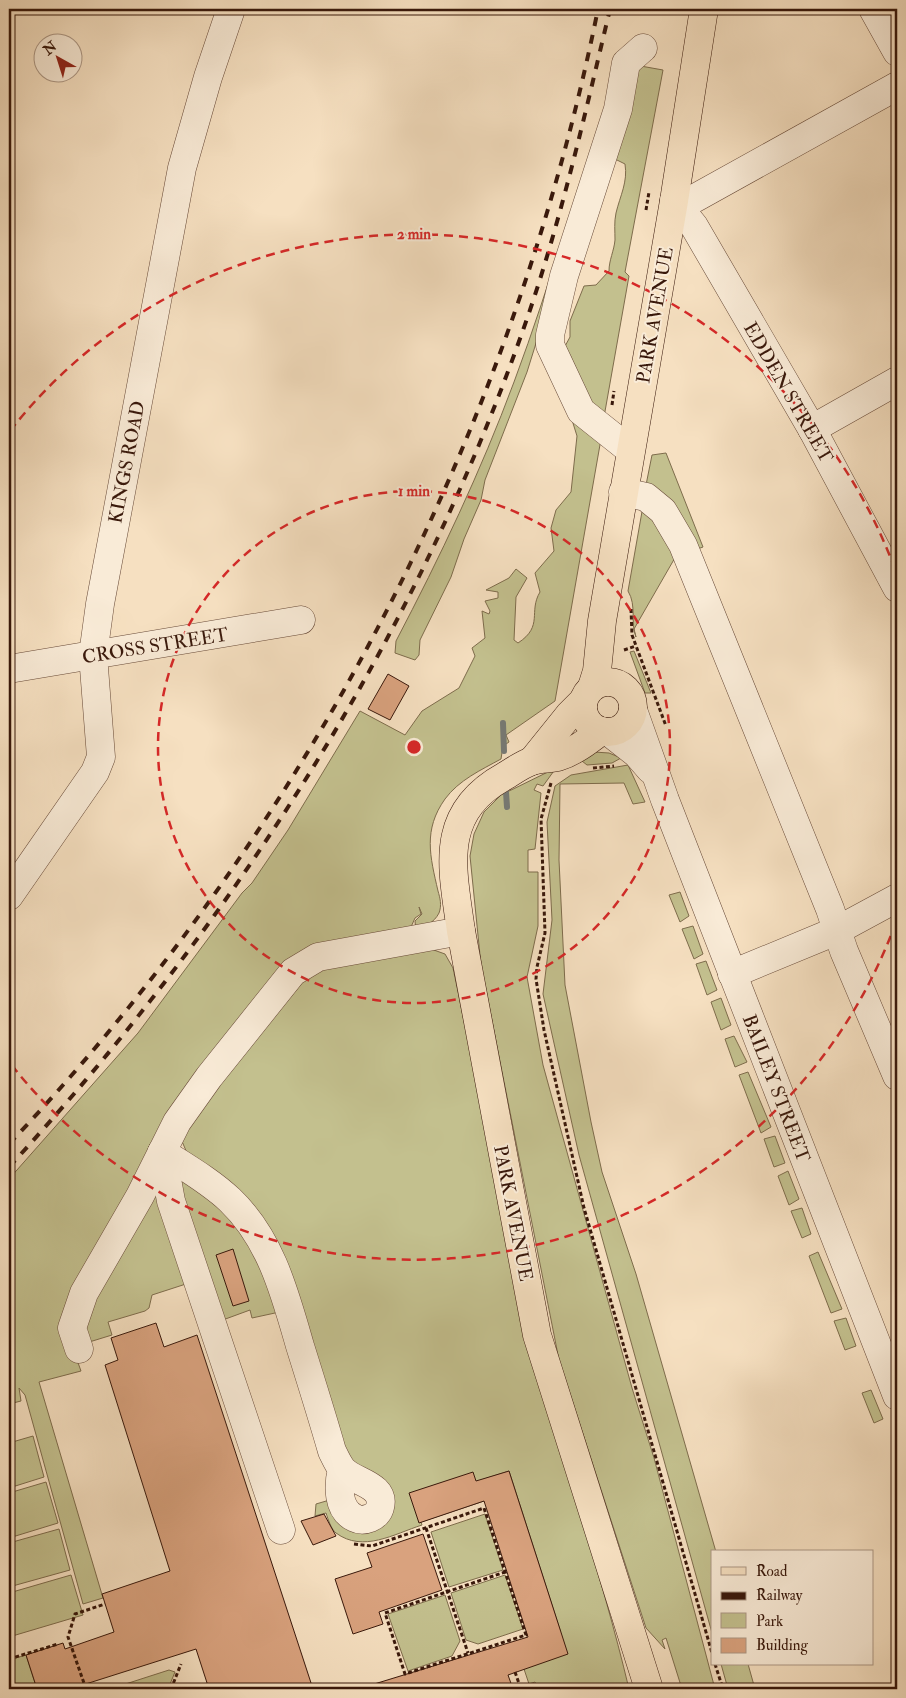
<svg xmlns="http://www.w3.org/2000/svg" width="906" height="1698" viewBox="0 0 906 1698" font-family="'IM FELL Double Pica',serif">
<style>
.green{fill:#c3c08e;stroke:#7e6c4c}
.lines{fill:none;stroke-linecap:round;stroke-linejoin:round}
.stream{stroke:#777a75;stroke-width:6}
.building{fill:#d9a27e;stroke:#39180b}
.minor-casing{stroke:#684a38;stroke-width:29}
.major-casing{stroke:#39180b;stroke-width:29}
.path{stroke:#39180b;stroke-width:3;stroke-dasharray:4 2.5;stroke-linecap:butt}
.minor{stroke:#f9ebd7;stroke-width:28}
.major{stroke:#f6e0c1;stroke-width:28}
.rail{stroke:#39180b;stroke-width:4;stroke-dasharray:9 9;stroke-linecap:butt}
.ring{fill:none;stroke:#d62828;stroke-width:2.5;stroke-dasharray:9 6}
.labels{text-anchor:middle;stroke-width:4;stroke-linejoin:round;paint-order:stroke}
.street-label{font-size:19px;fill:#39180b;stroke:#f9ebd7}
.centre{fill:#d62828;stroke:#f9ebd7;stroke-width:2.5}
.ring-label{font-size:15px;text-anchor:middle;font-weight:bold;fill:#d62828;stroke:#f9ebd7;stroke-width:4;stroke-linejoin:round;paint-order:stroke}
</style>
<rect width="100%" height="100%" fill="#f6e0c1"/>
<filter id="stains"><feTurbulence type="fractalNoise" baseFrequency=".004" numOctaves="4"/><feColorMatrix values="0 0 0 0 .2 0 0 0 0 .09 0 0 0 0 .02 0 0 0 .5 -.17"/></filter>
<radialGradient id="worn" r=".72"><stop offset=".6" stop-color="#630" stop-opacity="0"/><stop offset="1" stop-color="#630" stop-opacity=".3"/></radialGradient>
<g class="green">
<path d="M635,65L663,70L625,272L629,276L604,417L596,413L570,355L564,348L570,337V321L584,286L596,285L609,271C609,260 614,251 615,240C615,231 614,222 616,213C620,196 628,182 625,164L615,159Z"/>
<path d="M566,227L557,276L527,372L485,480L481,500L464,539L451,577L420,640L419,655L415,660L395,653L396,641C440,557 481,471 514,382C533,331 550,279 566,227Z"/>
<path d="M572,420L601,439L555,701L506,735L509,742L503,746L501,759C481,770 459,780 445,799C423,830 430,856 438,891C440,898 442,905 439,913C434,923 425,926 416,931L415,921L422,914L419,907L421,914L415,918L411,927L284,967L68,1335L81,1371L39,1382L103,1598L83,1604L25,1395L19,1388L21,1401L9,1404V1179L138,1033L242,893L252,883L288,830L360,711L405,735L422,711L459,688L475,656L472,648L485,638L482,611L489,614L490,611L485,601L498,598V592L486,590L509,578L516,569L527,578L516,597L514,640L518,643C544,626 528,612 540,592L535,573L554,551L551,528L556,510L571,492L577,436Z"/>
<path d="M666,453L703,547L695,550L646,485L652,455Z"/>
<path d="M643,506L676,556L634,629L636,637C630,622 637,606 628,591Z"/>
<path d="M634,651L651,693H645L630,652Z"/>
<path d="M594,752L609,753L621,758L612,763L587,765L577,757Z"/>
<path d="M628,765L645,802L633,804L624,783L560,784L559,860L565,985L591,1122L602,1172L636,1274L716,1552H712V1633L579,1155L543,994L552,920L547,822L555,786L571,775Z"/>
<path d="M556,768L543,786L537,784L534,790L541,793L535,849L528,850V872H538V926L527,977L543,1065L632,1388L654,1458L715,1689H682L666,1638L662,1640L665,1649L646,1628L559,1360L481,965L470,856L474,834L484,812L501,795Z"/>
<path d="M680,892L689,916L680,922L669,895Z"/>
<path d="M693,926L703,954L694,959L682,929Z"/>
<path d="M431,949L445,954L453,968L537,1372C549,1420 566,1466 580,1513C598,1572 615,1630 629,1689H538L535,1682L529,1684L524,1669L560,1630L509,1471L481,1480L487,1500L421,1522L422,1525C394,1534 363,1553 336,1533C331,1529 328,1519 326,1513L315,1516L316,1504L333,1499L382,1521L349,1462L303,1317L187,1153L181,1139L185,1125L312,971Z"/>
<path d="M706,961L717,990L707,995L696,964Z"/>
<path d="M721,998L731,1025L721,1030L711,1002Z"/>
<path d="M734,1036L747,1062L735,1067L725,1039Z"/>
<path d="M748,1072L771,1127L761,1133L739,1075Z"/>
<path d="M775,1136L785,1163L774,1167L764,1139Z"/>
<path d="M788,1171L799,1199L789,1205L778,1176Z"/>
<path d="M177,1175L223,1208L256,1255L278,1309L275,1313L252,1318L250,1310L220,1321Z"/>
<path d="M156,1189L189,1283L152,1295L149,1308L145,1311L108,1322L112,1335L86,1343L81,1317Z"/>
<path d="M802,1208L811,1234L802,1238L791,1211Z"/>
<path d="M818,1252L842,1309L831,1313L809,1256Z"/>
<path d="M846,1318L856,1346L845,1350L834,1321Z"/>
<path d="M871,1390L883,1419L874,1423L862,1393Z"/>
<path d="M33,1436L44,1477L9,1488V1443Z"/>
<path d="M46,1482L58,1523L9,1538V1493Z"/>
<path d="M485,1514L503,1570L449,1587L431,1532Z"/>
<path d="M59,1529L70,1570L9,1587V1543Z"/>
<path d="M71,1575L83,1615L9,1637V1593Z"/>
<path d="M505,1575L523,1629L478,1644L466,1640L451,1593Z"/>
<path d="M445,1595L460,1641L452,1656L408,1671L388,1614Z"/>
<path d="M26,1655L37,1689H9V1660Z"/>
<path d="M721,1664H748L755,1689H728Z"/>
<path d="M169,1670L175,1672L168,1689H110Z"/>
</g>
<g class="lines">
<g class="stream">
<path d="M503,723L504,751"/>
<path d="M506,792L507,807"/>
</g>
</g>
<g class="building">
<path d="M388,674L409,686L390,720L368,709Z"/>
<path d="M233,1249L249,1301L233,1306L216,1255Z"/>
<path d="M156,1323L164,1347L197,1335L313,1689H209L196,1649L70,1689H37L26,1655L63,1643L65,1649L114,1632L102,1594L170,1571L105,1365L118,1360L111,1338Z"/>
<path d="M509,1471L568,1654L508,1675L513,1689H372L371,1685L528,1637L484,1501L419,1523L409,1493L473,1472L476,1481Z"/>
<path d="M324,1514L336,1536L313,1545L301,1521Z"/>
<path d="M423,1534L442,1590L379,1612L383,1624L353,1634L335,1579L372,1567L367,1553Z"/>
</g>
<g class="lines">
<g class="minor-casing">
<g id="minor">
<path d="M873,9L897,52"/>
<path d="M674,201L694,226L812,429L897,588"/>
<path d="M679,207L897,86"/>
<path d="M812,429L897,381"/>
<path d="M630,450L581,411L550,345V335L564,276L618,109L626,63L643,48"/>
<path d="M623,492L646,497L663,511L683,545L830,909L844,951L897,1076"/>
<path d="M9,669L301,620"/>
<path d="M633,710L665,800L897,1396"/>
<path d="M609,732L637,754L650,769"/>
<path d="M9,896L95,772L101,757L93,655L100,604L182,168L208,77L231,9"/>
<path d="M732,974L836,931L897,898"/>
<path d="M162,1152C185,1167 210,1181 230,1200C271,1239 285,1294 300,1346C311,1381 322,1416 332,1451C335,1457 338,1464 342,1469C352,1482 386,1484 380,1507C379,1512 375,1516 370,1518C365,1520 359,1520 355,1518C337,1510 338,1485 342,1469"/>
<path d="M162,1152L171,1201L281,1530"/>
<path d="M79,1349L72,1328L84,1293L140,1196L177,1122L209,1077L293,972L318,957L461,931"/>
</g>
</g>
<g class="major-casing">
<g id="major">
<circle cx="608" cy="707" r="25"/>
<path d="M592,687L597,671L602,621L674,201L704,9"/>
<path d="M601,731C588,741 574,752 558,757C550,759 540,758 532,761C523,764 513,771 505,776C438,813 452,866 461,931L537,1335L649,1689"/>
<path d="M532,761L569,715L583,701"/>
</g>
</g>
<g class="path">
<path d="M646,210L649,192"/>
<path d="M612,405L614,391"/>
<path d="M631,609L632,635L666,726"/>
<path d="M624,650L636,646"/>
<path d="M593,768L614,766"/>
<path d="M551,783L541,819L545,933L537,967L536,979L544,1030L584,1208L712,1653"/>
<path d="M426,1528L468,1653"/>
<path d="M354,1544L372,1546L484,1508L526,1635L405,1674L385,1613L505,1572"/>
<path d="M9,1659L58,1644"/>
<path d="M715,1664L723,1689"/>
<path d="M515,1672L521,1689"/>
<path d="M86,1689L68,1637L75,1614L105,1604"/>
<path d="M97,1689H100"/>
<path d="M171,1689L181,1664"/>
</g>
<use href="#minor" class="minor"/>
<use href="#major" class="major"/>
<g class="rail">
<path d="M9,1144C307,830 512,433 598,9"/>
<path d="M9,1167C240,916 426,622 534,298C565,203 587,106 610,9"/>
</g>
</g>
<g class="ring">
<circle cx="414" cy="747" r="256"/>
<path d="M896 922A513 513 0 0 1 10 1063M10 431A513 513 0 0 1 896 572"/>
</g>
<g class="labels">
<g class="street-label">
<text transform="translate(654 315) rotate(-80)" y="7">PARK AVENUE</text>
<text transform="translate(789 392) rotate(60)" y="7">EDDEN STREET</text>
<text transform="translate(126 462) rotate(-79)" y="7">KINGS ROAD</text>
<text transform="translate(155 645) rotate(-9)" y="7">CROSS STREET</text>
<text transform="translate(777 1088) rotate(69)" y="7">BAILEY STREET</text>
<text transform="translate(514 1213) rotate(79)" y="7">PARK AVENUE</text>
</g>
</g>
<circle cx="414" cy="747" r="8" class="centre"/>
<g class="ring-label">
<text x="414" y="239">2 min</text>
<text x="414" y="496">1 min</text>
</g>
<rect width="906" height="1698" fill="none" stroke="#f6e0c1" stroke-width="30"/>
<rect x="10" y="10" width="886" height="1678" fill="none" stroke="#39180b" stroke-width="2.5"/>
<rect x="15" y="15" width="876" height="1668" fill="none" stroke="#39180b"/>
<rect x="711" y="1550" width="162" height="115" fill="#f9ebd7" stroke="#ac9785"/>
<rect x="721" y="1567" width="25" height="8" fill="#f6e0c1" stroke="#ac9785"/>
<text x="756" y="1576" font-size="15" fill="#39180b">Road</text>
<rect x="721" y="1592" width="25" height="8" fill="#39180b" stroke="#ac9785"/>
<text x="756" y="1600" font-size="15" fill="#39180b">Railway</text>
<rect x="721" y="1613" width="25" height="15" fill="#c3c08e" stroke="#ac9785"/>
<text x="756" y="1626" font-size="15" fill="#39180b">Park</text>
<rect x="721" y="1638" width="25" height="15" fill="#d9a27e" stroke="#ac9785"/>
<text x="756" y="1650" font-size="15" fill="#39180b">Building</text>
<g transform="translate(58 58) rotate(321)"><circle r="24" fill="#f9ebd7" stroke="#ac9785"/>
<path d="M0-4L9 19L0 12L-9 19Z" fill="#8f2418"/>
<text y="-8" font-size="14" font-weight="bold" text-anchor="middle" fill="#39180b">N</text>
</g>
<rect width="100%" height="100%" filter="url(#stains)"/>
<rect width="100%" height="100%" fill="url(#worn)"/>
</svg>
